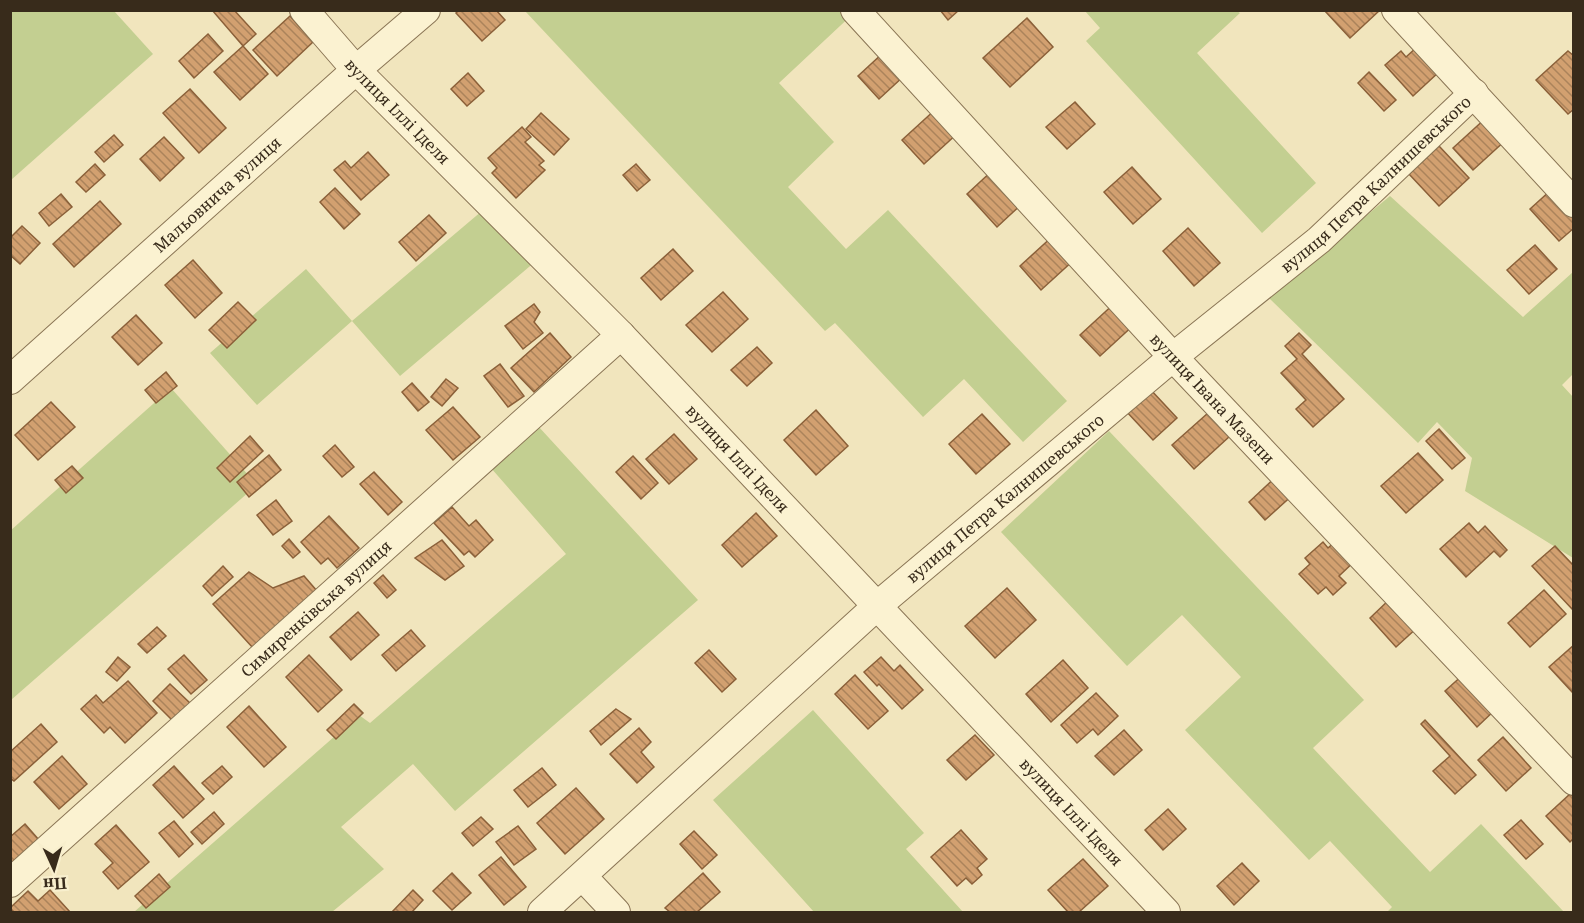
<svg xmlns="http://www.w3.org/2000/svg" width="1584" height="923" viewBox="0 0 1584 923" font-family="'Noto Serif',serif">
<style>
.green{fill:#c3cf91}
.building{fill:url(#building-back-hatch);stroke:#8b6039;stroke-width:1.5}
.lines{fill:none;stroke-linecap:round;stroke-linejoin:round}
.minor-casing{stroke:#8a7555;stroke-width:30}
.minor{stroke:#fbf2d1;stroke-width:28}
.labels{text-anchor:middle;stroke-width:4.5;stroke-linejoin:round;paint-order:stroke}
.street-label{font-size:16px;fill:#382b1b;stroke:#f8efcd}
</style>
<defs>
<pattern id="building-back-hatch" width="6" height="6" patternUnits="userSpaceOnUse" patternTransform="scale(1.5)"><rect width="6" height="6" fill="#d2a070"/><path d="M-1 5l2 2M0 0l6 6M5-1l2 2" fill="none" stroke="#ab835b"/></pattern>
</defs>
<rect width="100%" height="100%" fill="#f1e5bd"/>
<g class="green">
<path d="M12,10L114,11L153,54L11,180Z"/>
<path d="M525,11H856L779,83L834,142L788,187L846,249L888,210L1067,401L1023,442L964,379L923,417L835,323L825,331Z"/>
<path d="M1085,11H1237L1240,13L1197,53L1316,183L1262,233L1086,41L1100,28Z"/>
<path d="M1390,196L1523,317L1573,272V374L1562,385L1573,397V558L1465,491L1472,458L1437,422L1418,443L1268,297Z"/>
<path d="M489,205L536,261L400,376L352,321L257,405L210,353L306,269L352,321Z"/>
<path d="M171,388L257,485L11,700L10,531Z"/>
<path d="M538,426L698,600L455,811L413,764L341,827L384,869L332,912H134L359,715L370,723L566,554L491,468Z"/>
<path d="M1109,431L1364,700L1313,748L1430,872L1481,824L1564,912H1387L1392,907L1330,841L1309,860L1185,730L1241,677L1182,615L1127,666L1001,532Z"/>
<path d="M813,710L924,833L906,849L963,912H814L713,800Z"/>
</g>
<g class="building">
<path d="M212,10H234L256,34L243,46Z"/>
<path d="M459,10H496L505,20L482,41L456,13Z"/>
<path d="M940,10H959L948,20Z"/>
<path d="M1324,10H1380L1350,38Z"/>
<path d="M290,16L313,42L277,76L253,50Z"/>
<path d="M1027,18L1053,47L1010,87L983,58Z"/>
<path d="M208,34L223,51L194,78L179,61Z"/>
<path d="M243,46L268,74L240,100L214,72Z"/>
<path d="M1417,47L1440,71L1413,96L1385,65L1401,51L1406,57Z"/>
<path d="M1568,51L1574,56V109L1568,114L1536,80Z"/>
<path d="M884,52L905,75L879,99L858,76Z"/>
<path d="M1369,72L1396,100L1384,111L1358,83Z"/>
<path d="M468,73L484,91L467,106L451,89Z"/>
<path d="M190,89L226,128L199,153L163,113Z"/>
<path d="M1075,102L1095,124L1067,149L1046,127Z"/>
<path d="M937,108L959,132L924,164L902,140Z"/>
<path d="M541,113L569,139L554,155L526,129Z"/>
<path d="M1487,117L1507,139L1473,170L1453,148Z"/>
<path d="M522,127L531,137L525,142L544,161L539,165L545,170L516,198L492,173L497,168L488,158Z"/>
<path d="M114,135L123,145L104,162L95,152Z"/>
<path d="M164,137L184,158L160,181L140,159Z"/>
<path d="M1439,146L1469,178L1439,206L1409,174Z"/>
<path d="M368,152L389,175L361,200L334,170L345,161L351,168Z"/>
<path d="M95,164L105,175L86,192L76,182Z"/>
<path d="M636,164L650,180L637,191L623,175Z"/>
<path d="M1132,167L1161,199L1133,224L1104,192Z"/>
<path d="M994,169L1024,202L997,227L967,194Z"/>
<path d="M335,188L360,214L344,229L320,202Z"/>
<path d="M1551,190L1574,214V228L1559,241L1530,209Z"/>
<path d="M61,194L72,207L49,226L39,213Z"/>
<path d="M100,201L121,224L74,267L53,244Z"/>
<path d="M429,215L446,233L416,261L399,242Z"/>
<path d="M22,226L40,243L20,264L10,255V238Z"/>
<path d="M1188,228L1220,263L1194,286L1163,251Z"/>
<path d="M1054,235L1075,259L1041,290L1020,266Z"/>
<path d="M1535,245L1557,269L1529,294L1507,270Z"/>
<path d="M673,249L693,271L661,300L641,278Z"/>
<path d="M193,260L222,293L195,318L165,285Z"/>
<path d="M723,292L748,319L712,352L686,325Z"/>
<path d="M1117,301L1137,322L1100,356L1080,335Z"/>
<path d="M238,302L256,320L227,348L209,330Z"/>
<path d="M534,304L540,312L534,322L543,333L523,349L505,326Z"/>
<path d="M136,315L162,343L138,365L112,337Z"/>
<path d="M550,333L571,357L534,392L511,368Z"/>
<path d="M1299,333L1311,345L1302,354L1344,399L1313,427L1296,409L1306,400L1281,373L1297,359L1285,346Z"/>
<path d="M757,347L772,363L747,386L731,370Z"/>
<path d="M500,364L524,396L508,407L484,376Z"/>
<path d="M166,372L177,386L156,403L145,390Z"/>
<path d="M446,379L458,388L442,406L431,397Z"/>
<path d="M412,383L429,402L418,411L402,392Z"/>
<path d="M1150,389L1177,418L1153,440L1126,411Z"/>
<path d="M51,402L75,427L38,460L15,435Z"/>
<path d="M453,407L480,437L453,460L426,430Z"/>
<path d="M816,410L848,446L816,475L784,440Z"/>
<path d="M1208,413L1230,436L1194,469L1172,445Z"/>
<path d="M982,414L1010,444L976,474L949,444Z"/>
<path d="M1439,429L1465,458L1452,469L1426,441Z"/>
<path d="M674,434L697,459L669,484L646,459Z"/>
<path d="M250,436L263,451L230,482L217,468Z"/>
<path d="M335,445L354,467L342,477L323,456Z"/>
<path d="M1418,453L1443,480L1406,513L1381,486Z"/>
<path d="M269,455L281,470L249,497L237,482Z"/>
<path d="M633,456L658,483L641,499L616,472Z"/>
<path d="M72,466L83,478L66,493L55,480Z"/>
<path d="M374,472L402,502L388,515L360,484Z"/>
<path d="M1279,474L1296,492L1265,520L1249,502Z"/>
<path d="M276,500L292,521L273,535L257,515Z"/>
<path d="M452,507L469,526L476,520L493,540L475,557L469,551L464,555L434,523Z"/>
<path d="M756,513L777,536L742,567L722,545Z"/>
<path d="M329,516L359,548L337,568L328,558L321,564L301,542Z"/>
<path d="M1469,523L1478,533L1485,526L1507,550L1500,557L1494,551L1466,577L1440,549Z"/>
<path d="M1339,538L1358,558L1339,576L1346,583L1333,595L1326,587L1318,594L1299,574L1310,564L1305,558L1323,542L1328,548Z"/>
<path d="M289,539L300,552L293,558L282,546Z"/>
<path d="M442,540L464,566L445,580L415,558Z"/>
<path d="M1555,546L1574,566V607L1572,609L1532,566Z"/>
<path d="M223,566L233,577L212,596L203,586Z"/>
<path d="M249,572L273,588L304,576L317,591L253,648L213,604Z"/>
<path d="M383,575L396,590L387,598L374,583Z"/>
<path d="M1007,588L1036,620L995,658L965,626Z"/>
<path d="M1544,590L1566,614L1530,647L1508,623Z"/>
<path d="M1392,597L1419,626L1396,647L1370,618Z"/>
<path d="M358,612L379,635L351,660L330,637Z"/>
<path d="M157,627L166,636L147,653L138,644Z"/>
<path d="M411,630L425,646L396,671L382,655Z"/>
<path d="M1574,645V694L1549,667Z"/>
<path d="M709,650L736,679L722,692L695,663Z"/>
<path d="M184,655L207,680L191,694L168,669Z"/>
<path d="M309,655L342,690L318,712L286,677Z"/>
<path d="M118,657L130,667L117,681L106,672Z"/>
<path d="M881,657L894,671L900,665L923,690L902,709L879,684L877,686L864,672Z"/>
<path d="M1063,660L1088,688L1051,722L1026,694Z"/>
<path d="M1465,673L1497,708L1477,727L1445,691Z"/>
<path d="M855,675L888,711L868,729L835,694Z"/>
<path d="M128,681L157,713L125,743L110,727L104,733L81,709L96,695L103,703Z"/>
<path d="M170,684L190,703L173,721L153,701Z"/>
<path d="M1096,693L1118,716L1098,735L1093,729L1077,743L1061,725Z"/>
<path d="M354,704L363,713L336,739L327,730Z"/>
<path d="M249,706L286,747L264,767L227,727Z"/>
<path d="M616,709L631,719L601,745L590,731Z"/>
<path d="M1425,720L1476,775L1455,794L1433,771L1450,756L1421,724Z"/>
<path d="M41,724L57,742L14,781L10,778V752Z"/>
<path d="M639,728L651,742L641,752L654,767L637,783L610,754Z"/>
<path d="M1124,730L1142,750L1114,775L1095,756Z"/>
<path d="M975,735L994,755L966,780L947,760Z"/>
<path d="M1503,737L1531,768L1506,791L1478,760Z"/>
<path d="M62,756L87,784L59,809L34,782Z"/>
<path d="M174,766L204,799L183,818L153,785Z"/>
<path d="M222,766L232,777L213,794L202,783Z"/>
<path d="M542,768L556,785L528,807L514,790Z"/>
<path d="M576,788L604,819L565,854L537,823Z"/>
<path d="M1570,794L1574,797V838L1570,842L1546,816Z"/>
<path d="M1168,809L1186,829L1163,850L1145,830Z"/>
<path d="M214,812L224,824L202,844L191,832Z"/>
<path d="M481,817L493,829L473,846L462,833Z"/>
<path d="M1521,820L1543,844L1526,859L1504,835Z"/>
<path d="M174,821L193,844L179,857L159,833Z"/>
<path d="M25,824L39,840L10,865V837Z"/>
<path d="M116,825L149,862L118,889L103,872L113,863L95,844Z"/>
<path d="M518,826L536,849L514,865L496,842Z"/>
<path d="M961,830L987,859L977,868L982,875L972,884L966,878L957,886L931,857Z"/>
<path d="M694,831L717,855L702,869L680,844Z"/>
<path d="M501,857L526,887L504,905L479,875Z"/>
<path d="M1083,859L1108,886L1079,912H1068L1048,890Z"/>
<path d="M1242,863L1259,881L1234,905L1217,886Z"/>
<path d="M452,873L471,893L452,910L433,891Z"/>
<path d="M703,873L720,892L697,912H670L665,908Z"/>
<path d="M159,874L170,887L146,908L135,896Z"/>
<path d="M50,890L70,912H14L10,908L28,891L38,901Z"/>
<path d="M413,890L423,900L412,912H392Z"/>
</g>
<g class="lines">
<g class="minor-casing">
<g id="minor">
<path id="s1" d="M304,10L356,70L621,335L1166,912"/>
<path id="s2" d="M855,10L1173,357L1574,781"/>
<path d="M1396,10L1574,203"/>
<path id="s3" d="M10,380L356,70L426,10"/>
<path d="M583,877L616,912"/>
<path id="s4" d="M10,883L621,335"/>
<path id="s5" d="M542,912L877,606L1173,357L1319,240L1474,93"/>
</g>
</g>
<use href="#minor" class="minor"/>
</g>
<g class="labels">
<g class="street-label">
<text dy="6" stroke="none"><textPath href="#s1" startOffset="138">вулиця Іллі Іделя</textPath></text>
<text dy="6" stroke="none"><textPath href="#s5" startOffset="1107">вулиця Петра Калнишевського</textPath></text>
<text dy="6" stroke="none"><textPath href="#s3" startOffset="278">Мальовнича вулиця</textPath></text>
<text dy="6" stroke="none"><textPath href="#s2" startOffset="528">вулиця Івана Мазепи</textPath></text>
<text dy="6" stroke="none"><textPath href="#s1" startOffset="624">вулиця Іллі Іделя</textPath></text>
<text dy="6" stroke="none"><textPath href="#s5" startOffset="621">вулиця Петра Калнишевського</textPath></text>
<text dy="6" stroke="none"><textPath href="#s4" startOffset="411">Симиренківська вулиця</textPath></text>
<text dy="6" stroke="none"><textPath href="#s1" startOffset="1110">вулиця Іллі Іделя</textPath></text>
</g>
</g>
<rect width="1584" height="923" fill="none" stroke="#382b1b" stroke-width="24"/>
<g transform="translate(54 869) rotate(176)" stroke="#f8efcd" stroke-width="4.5" paint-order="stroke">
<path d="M0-4.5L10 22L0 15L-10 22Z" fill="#382b1b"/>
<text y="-9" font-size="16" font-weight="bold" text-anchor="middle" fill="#382b1b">Пн</text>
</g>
</svg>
